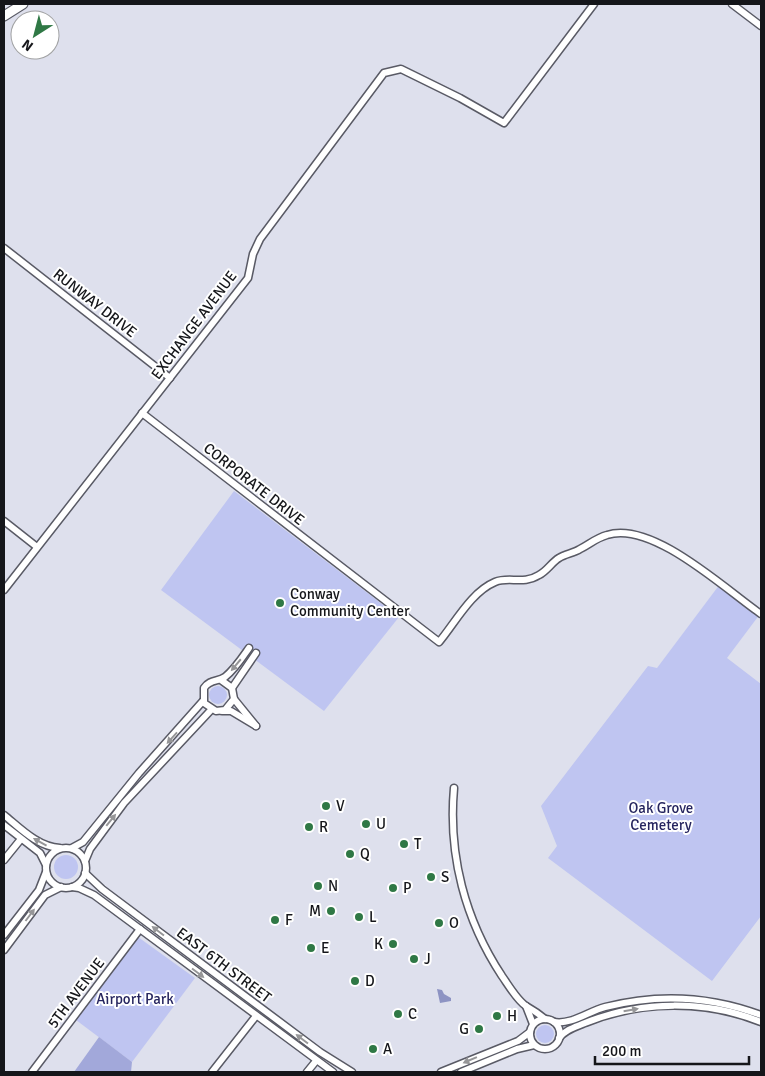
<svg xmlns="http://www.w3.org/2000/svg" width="765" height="1076" viewBox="0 0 765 1076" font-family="Signika,sans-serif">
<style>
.green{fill:#bfc5f1}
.forest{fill:#a2a8da}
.water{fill:#8d93c3}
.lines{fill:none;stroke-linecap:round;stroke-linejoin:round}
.minor-casing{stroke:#595a65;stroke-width:9}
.highway-casing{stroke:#595a65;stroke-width:11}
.minor{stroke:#fff;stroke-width:6}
.highway{stroke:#fff;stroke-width:9}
.oneway{fill:#969698}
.poi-dot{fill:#2f7845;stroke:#fff;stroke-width:2}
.labels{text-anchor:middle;stroke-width:4;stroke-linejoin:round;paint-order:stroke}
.street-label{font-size:15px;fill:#15161a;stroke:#fff}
.poi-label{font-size:15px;fill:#15161a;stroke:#fff;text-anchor:start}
.park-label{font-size:15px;fill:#26255f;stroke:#fff}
</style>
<rect width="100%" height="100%" fill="#dee0ed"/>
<g class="green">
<path d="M234,491L399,617L324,711L161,590Z"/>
<path d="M720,584L760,614L727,658L761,684V916L712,981L548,858L557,846L541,806L648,666L657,668Z"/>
<circle cx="218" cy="695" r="9"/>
<circle cx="66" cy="867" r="12"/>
<path d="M138,937L195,978L132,1062L76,1020Z"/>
<circle cx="545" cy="1034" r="9"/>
</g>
<path class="forest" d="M99,1037L132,1062L131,1072H74Z"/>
<path class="water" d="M437,989L442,990L444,994L451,998V1001L440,1003Z"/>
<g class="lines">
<g class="minor-casing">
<g id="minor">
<path d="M732,4L761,26"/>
<path d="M4,248L170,378"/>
<path d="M142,413L439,642C455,623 471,592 495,582C509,576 523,585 539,575C547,571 552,562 559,558C565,554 574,553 580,549C590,544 596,538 607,535C652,520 726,590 761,614"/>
<path d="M4,521L37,547"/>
<path d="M4,590L248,278L253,254L260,239L384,73L401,69L460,98L504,123L594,4"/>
<path d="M221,680L232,688L234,699L225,710L216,711L204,703V688C210,679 218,682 225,677C235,669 242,658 249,648"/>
<path d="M232,688L256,653"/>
<path d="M234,699L256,726"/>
<path d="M222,711H231L256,726"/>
<path d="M454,788C448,855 465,920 502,976C509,986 517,1000 526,1006C533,1010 539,1014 545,1019"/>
<path d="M4,815C20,828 38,847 60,848"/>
<path d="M4,825L40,853L46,865"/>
<circle cx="66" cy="868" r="20"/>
<path d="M72,848L83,842L139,773L203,701"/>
<path d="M4,860L21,839"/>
<path d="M85,861L90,849L124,803L211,710"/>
<path d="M85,873L102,889L320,1052L352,1072"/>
<path d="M72,887L79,888L94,895L333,1072"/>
<path d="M4,935L39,890L46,872"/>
<path d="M4,950L45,895L61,887"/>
<path d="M526,1006L533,1024"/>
<circle cx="545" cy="1034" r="15"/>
<path d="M554,1022C572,1025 589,1011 605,1007C659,993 710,996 761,1015"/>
<path d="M559,1038C566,1029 576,1027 585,1023C641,1000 706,1000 761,1022"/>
<path d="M32,1072L140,929"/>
<path d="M212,1072L256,1016"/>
<path d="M307,1072L316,1061"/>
<path d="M441,1072L518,1041L530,1032"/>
<path d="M461,1072L517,1049L534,1045"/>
</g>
</g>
<g class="highway-casing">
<path id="highway" d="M4,16L23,4"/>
</g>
<use href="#minor" class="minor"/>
<use href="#highway" class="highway"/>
</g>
<defs><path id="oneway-solid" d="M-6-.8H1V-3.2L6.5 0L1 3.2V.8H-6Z" transform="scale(1.25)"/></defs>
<g class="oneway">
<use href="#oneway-solid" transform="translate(236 665) rotate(130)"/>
<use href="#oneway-solid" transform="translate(172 738) rotate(132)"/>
<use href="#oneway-solid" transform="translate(111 820) rotate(-51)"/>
<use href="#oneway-solid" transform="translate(40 842) rotate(-151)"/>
<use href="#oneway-solid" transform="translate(30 915) rotate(-53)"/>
<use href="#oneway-solid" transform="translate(158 931) rotate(-143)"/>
<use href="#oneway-solid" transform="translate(198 973) rotate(37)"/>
<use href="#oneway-solid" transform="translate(631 1010) rotate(-10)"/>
<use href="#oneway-solid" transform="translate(302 1039) rotate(-143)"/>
<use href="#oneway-solid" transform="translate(470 1060) rotate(157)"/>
</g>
<g class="poi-dot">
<circle cx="280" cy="603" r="5"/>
<circle cx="326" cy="806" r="5"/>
<circle cx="366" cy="824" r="5"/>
<circle cx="309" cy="827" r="5"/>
<circle cx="404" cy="844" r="5"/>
<circle cx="350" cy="854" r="5"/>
<circle cx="431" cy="877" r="5"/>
<circle cx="318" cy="886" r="5"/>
<circle cx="393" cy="888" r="5"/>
<circle cx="331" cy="911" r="5"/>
<circle cx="359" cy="917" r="5"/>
<circle cx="275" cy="920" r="5"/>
<circle cx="439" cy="923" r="5"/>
<circle cx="393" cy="944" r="5"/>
<circle cx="311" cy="948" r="5"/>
<circle cx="414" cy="959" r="5"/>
<circle cx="355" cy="981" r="5"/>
<circle cx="398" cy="1014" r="5"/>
<circle cx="497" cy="1016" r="5"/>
<circle cx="479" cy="1029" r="5"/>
<circle cx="373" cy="1049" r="5"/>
</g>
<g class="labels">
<g class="street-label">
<text transform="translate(95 303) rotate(38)" y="5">RUNWAY DRIVE</text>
<text transform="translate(194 325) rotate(-53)" y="5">EXCHANGE AVENUE</text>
<text transform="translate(254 484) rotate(38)" y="5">CORPORATE DRIVE</text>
<text transform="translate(224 965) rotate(37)" y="5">EAST 6TH STREET</text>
<text transform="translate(76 993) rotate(-53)" y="5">5TH AVENUE</text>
</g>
<g class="poi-label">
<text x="290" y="599">Conway<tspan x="290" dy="17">Community Center</tspan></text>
<text x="336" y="811">V</text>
<text x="376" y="829">U</text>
<text x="319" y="832">R</text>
<text x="414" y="849">T</text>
<text x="360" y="859">Q</text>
<text x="441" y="882">S</text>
<text x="328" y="891">N</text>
<text x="403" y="893">P</text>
<text x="321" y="916" text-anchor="end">M</text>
<text x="369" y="922">L</text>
<text x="285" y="925">F</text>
<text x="449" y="928">O</text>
<text x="383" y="949" text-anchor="end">K</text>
<text x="321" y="953">E</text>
<text x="424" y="964">J</text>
<text x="365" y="986">D</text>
<text x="408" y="1019">C</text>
<text x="507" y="1021">H</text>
<text x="469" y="1034" text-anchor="end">G</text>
<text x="383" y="1054">A</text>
</g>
<g class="park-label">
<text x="661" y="813">Oak Grove<tspan x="661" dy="17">Cemetery</tspan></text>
<text x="135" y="1004">Airport Park</text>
</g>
</g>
<rect width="765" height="1076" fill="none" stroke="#15161a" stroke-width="10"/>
<g transform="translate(35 35) rotate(216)"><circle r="24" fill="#ffffff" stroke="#a1a2a3"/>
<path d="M0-4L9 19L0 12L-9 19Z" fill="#2f7845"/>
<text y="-8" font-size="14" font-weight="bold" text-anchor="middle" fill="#15161a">N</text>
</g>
<path d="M595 1056v8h154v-8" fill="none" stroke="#15161a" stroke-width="2.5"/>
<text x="602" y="1056" font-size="15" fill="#15161a" stroke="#ffffff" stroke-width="4" paint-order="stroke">200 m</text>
</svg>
